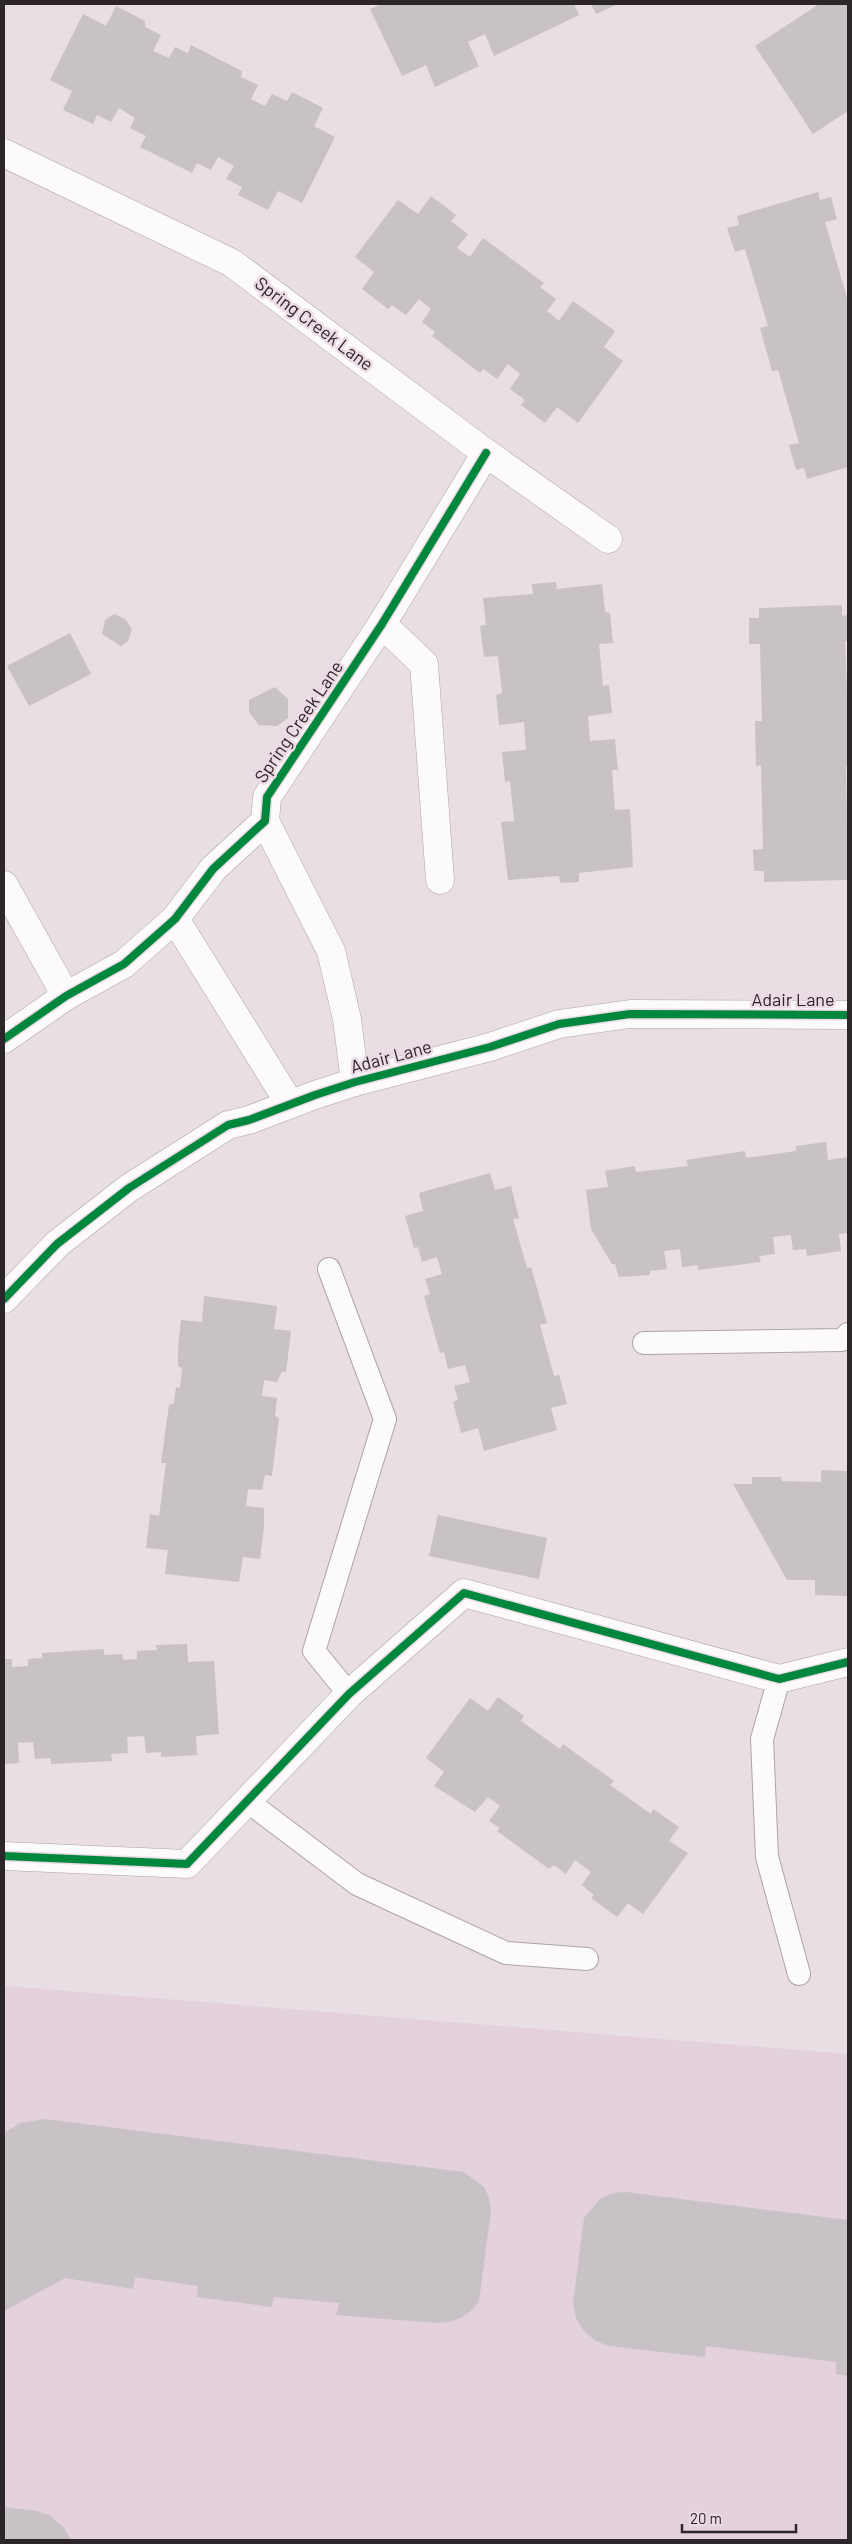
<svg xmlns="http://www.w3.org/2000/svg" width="852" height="2544" viewBox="0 0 852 2544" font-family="Barlow,sans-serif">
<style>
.built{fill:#e3d1db}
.building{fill:#c8c1c5}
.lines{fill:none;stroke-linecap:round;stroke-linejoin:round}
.lane-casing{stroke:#aca4a8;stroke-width:24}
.street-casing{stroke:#aca4a8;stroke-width:29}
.lane{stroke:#fcfafb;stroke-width:22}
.street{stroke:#fcfafb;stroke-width:28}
.cycleway-casing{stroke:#ecdae4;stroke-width:11}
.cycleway{stroke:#00873e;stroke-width:8}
.labels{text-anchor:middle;stroke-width:5;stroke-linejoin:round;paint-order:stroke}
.street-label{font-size:18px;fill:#2c2529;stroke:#ecdae4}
</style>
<rect width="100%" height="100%" fill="#e8dee3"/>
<path class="built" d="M4,1986L848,2054V2540H4Z"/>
<g class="building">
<path d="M381,4H574L579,15L494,56L485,34L468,42L479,66L435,87L426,65L402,76L370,9Z"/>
<path d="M591,4H618L596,14Z"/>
<path d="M819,4H848V111L813,134L755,46Z"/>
<path d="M116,6L145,21V27L161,35L153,51L169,58L175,47L188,53L191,45L242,71L241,77L258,85L251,99L265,106L272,94L287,101L292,92L323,108L314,126L335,137L302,203L278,191L268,210L238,195L242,187L226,179L234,166L218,157L211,170L197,163L192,173L140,147L146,136L130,128L135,118L119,108L111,122L97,115L93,124L63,110L72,91L50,80L83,14L106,26Z"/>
<path d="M818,192L820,200L831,197L837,219L825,222L848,301V467L807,479L804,468L796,470L789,445L799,443L778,370L772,371L760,328L768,326L745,249L735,252L727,228L739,225L737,216Z"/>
<path d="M431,196L456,215L451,221L468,234L457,248L470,257L483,238L544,283L540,287L556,299L547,311L559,321L573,301L615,331L604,347L623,361L578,423L557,407L545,423L521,405L525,400L510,389L520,374L508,364L497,379L483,369L480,373L432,336L435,332L422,322L431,309L419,299L406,315L392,305L388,309L362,289L374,272L355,257L398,200L418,214Z"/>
<path d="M556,582L557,589L602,584L605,612L610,613L613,643L599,644L603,686L609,685L612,713L588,716L590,741L615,739L618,770H612L615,810L630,809L633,867L579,873V882L560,883L559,876L508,880L501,822L514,821L510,781L505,782L502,752L526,750L524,722L499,725L496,695L502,693L498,656L484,657L480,626L486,625L483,598L533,594L532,584Z"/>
<path d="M842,605V616L848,615V641H845L848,721V766H846L848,880L764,882V871H754L753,850L763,849L761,765L756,766L755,721H762L760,644H749V618H759V608Z"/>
<path d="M114,614L125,619L132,629L128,641L121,646L102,634L105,620Z"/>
<path d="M70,633L91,674L29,706L7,666Z"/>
<path d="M275,687L288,699V718L277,726L259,725L249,712V700Z"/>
<path d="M826,1142L828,1160L848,1157V1233L839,1234L841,1251L807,1256L806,1249L793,1250L791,1235L773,1237L775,1254L759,1256L761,1262L698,1270V1265L682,1267L680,1249L664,1251L667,1269L650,1271V1275L619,1277L615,1264H612L591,1229L586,1190L608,1187L605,1171L635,1166L636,1172L688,1166L686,1160L745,1151L746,1158L796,1151V1146Z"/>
<path d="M490,1173L495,1190L511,1186L519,1218L513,1219L527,1268L531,1267L547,1323L540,1325L554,1376L559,1375L567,1404L551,1408L557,1430L484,1451L478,1428L461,1433L453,1402L458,1400L454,1386L470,1382L465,1365L448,1369L444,1352L440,1353L424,1296L430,1294L425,1279L442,1274L437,1257L422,1262L418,1247L414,1248L405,1216L423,1211L419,1193Z"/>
<path d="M204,1296L277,1306L274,1329L291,1331L286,1372L282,1371L277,1382L264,1380L262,1396L277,1398L275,1416L279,1418L272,1476L265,1475L262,1490L248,1489L246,1506L264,1508V1527L260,1559L243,1557L239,1582L165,1574L168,1550L146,1548L150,1514L159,1516L166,1463H161L169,1405L174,1403L176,1387L180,1388L182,1368L178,1366V1347L181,1320L202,1322Z"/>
<path d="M821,1470L848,1471V1596L815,1595V1580H787L733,1484H752V1477H781L782,1481L821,1482Z"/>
<path d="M438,1515L547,1538L539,1579L429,1556Z"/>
<path d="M187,1644L188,1662L214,1661L219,1734L196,1736L197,1755L161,1757V1752L146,1753L144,1736L127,1737L128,1753L111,1754L112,1761L51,1764V1758L35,1759L33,1742L18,1743L19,1763L4,1764V1659H12V1667L28,1666V1659L42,1658V1653L104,1649V1655L122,1654L123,1660L137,1659V1651L157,1650L156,1645Z"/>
<path d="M498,1697L524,1716L521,1721L560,1749L563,1744L614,1781L610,1785L651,1814L653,1809L679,1827L669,1841L688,1853L643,1914L628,1903L617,1917L591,1898L594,1895L582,1885L591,1872L575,1860L566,1874L554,1865L549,1869L497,1831L500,1828L489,1821L500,1806L488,1797L475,1812L434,1786L444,1772L426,1758L470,1698L488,1711Z"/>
<path d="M45,2119L464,2172L484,2187L489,2198L491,2210L479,2301L471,2311L461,2318L449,2322L437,2323L336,2315L339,2303L274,2297L272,2307L197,2297L198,2286L135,2277L133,2289L65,2278L4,2311V2133L20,2123Z"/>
<path d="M626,2192L848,2220V2376L836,2374V2362L706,2346L705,2357L609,2346L596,2341L585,2332L576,2319L573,2303L584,2218L600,2199L612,2193Z"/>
<path d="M4,2507L37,2511L49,2515L64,2528L71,2540H4Z"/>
</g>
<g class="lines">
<g class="lane-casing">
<g id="lane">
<path d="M329,1269L385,1419L314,1651L349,1694"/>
<path d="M644,1343L842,1340L848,1334"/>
<path d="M779,1679L762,1739L767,1857L799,1974"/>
<path d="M247,1801L357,1884L506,1953L587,1959"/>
</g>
</g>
<g class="street-casing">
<g id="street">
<path d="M4,153L232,263L486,453L608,539"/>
<path d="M382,624L424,664L440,880"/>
<path d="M265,821L331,951L347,1019L355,1082"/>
<path d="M4,885L66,996"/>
<path d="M175,919L290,1104"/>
<path d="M4,1039L66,996L124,964L175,919L213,869L265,821L267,797L382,624L486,453"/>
<path d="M4,1299L57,1244L129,1188L228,1125L249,1120L315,1095L355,1082L490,1047L559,1024L630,1014L848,1015"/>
<path d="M4,1856L187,1864L349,1694L464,1593L779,1679L848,1662"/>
</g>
</g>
<use href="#lane" class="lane"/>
<use href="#street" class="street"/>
<g class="cycleway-casing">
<g id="cycleway">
<path d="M4,1039L66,996L124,964L175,919L213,869L265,821L267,797L382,624L486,453"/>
<path d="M4,1299L57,1244L129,1188L228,1125L249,1120L315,1095L355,1082L490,1047L559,1024L630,1014L848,1015"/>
<path d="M4,1856L187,1864L349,1694L464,1593L779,1679L848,1662"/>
</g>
</g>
<use href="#cycleway" class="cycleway"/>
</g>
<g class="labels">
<g class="street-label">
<text transform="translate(314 324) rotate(37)" y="6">Spring Creek Lane</text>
<text transform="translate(299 722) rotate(-56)" y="6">Spring Creek Lane</text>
<text x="793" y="1006">Adair Lane</text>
<text transform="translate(391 1057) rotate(-15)" y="6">Adair Lane</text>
</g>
</g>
<rect width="852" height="2544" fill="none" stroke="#2c2529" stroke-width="10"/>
<path d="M682 2524v8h114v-8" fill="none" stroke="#2c2529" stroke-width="2.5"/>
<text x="690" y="2524" font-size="15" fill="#2c2529" stroke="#ecdae4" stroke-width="4" paint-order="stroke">20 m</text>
</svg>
